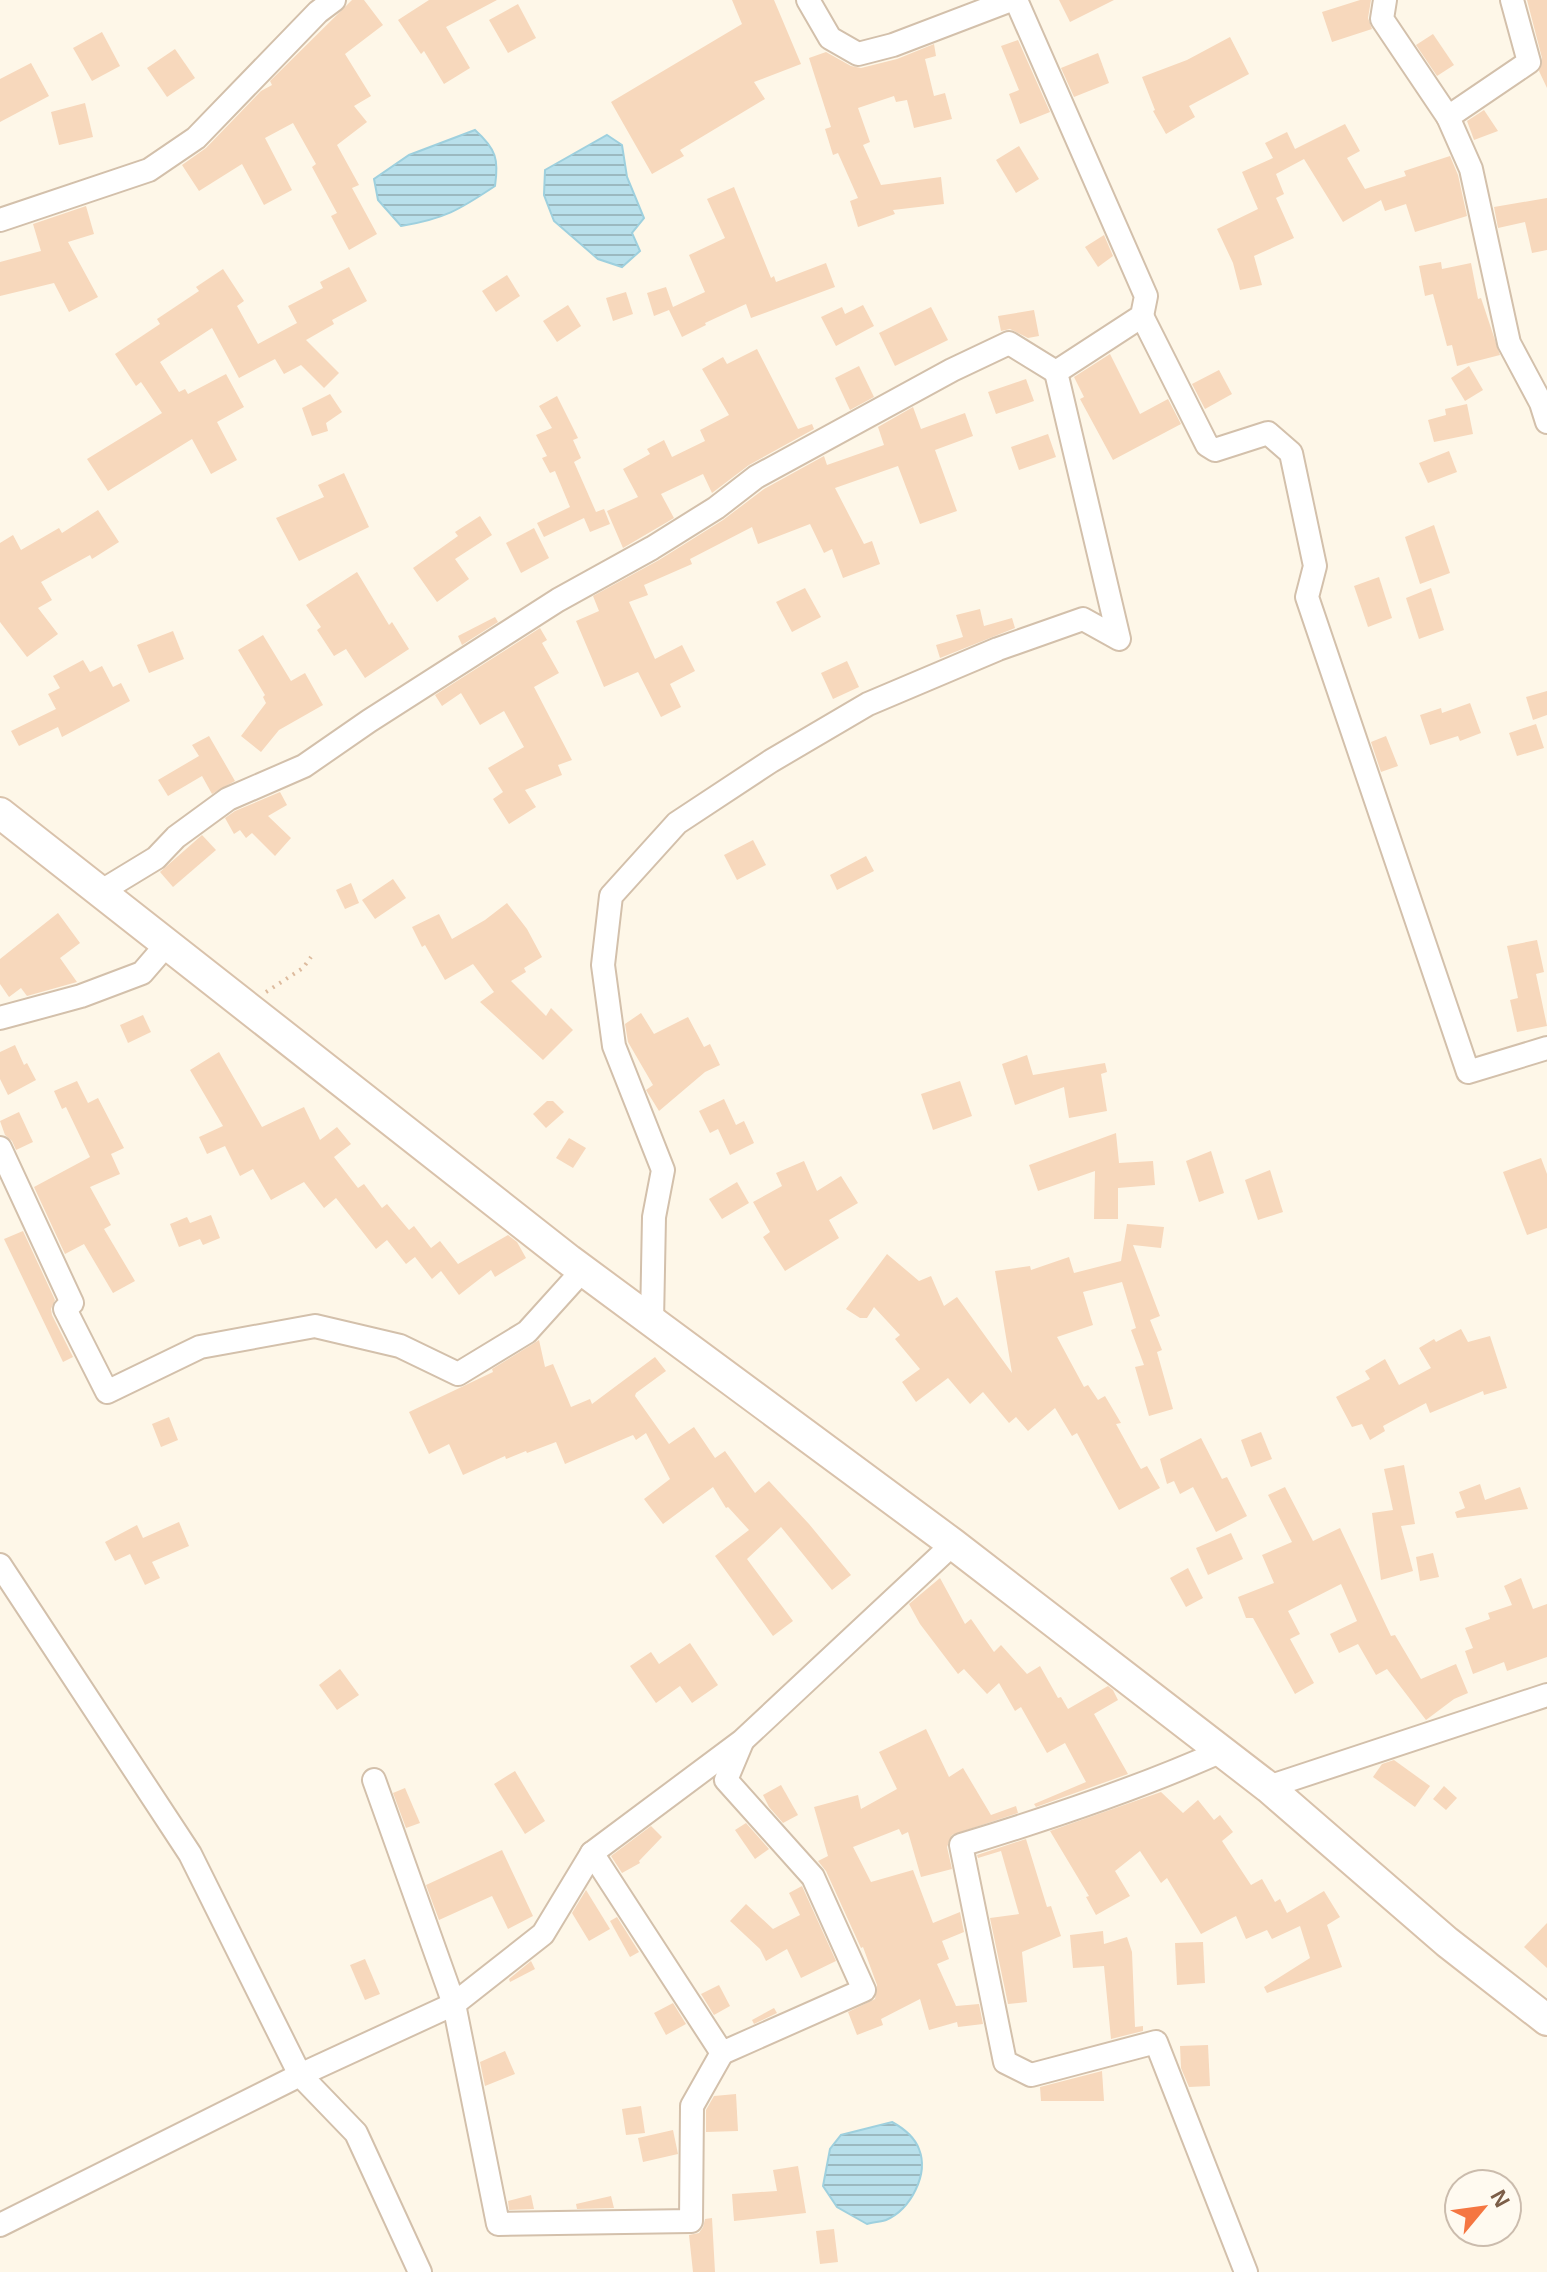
<svg xmlns="http://www.w3.org/2000/svg" width="1547" height="2272" viewBox="0 0 1547 2272" font-family="Arial,sans-serif">
<style>
.water{fill:url(#water-rules);stroke:#9ed0de;stroke-width:2}
.building{fill:#f7d8bc}
.lines{fill:none;stroke-linecap:round;stroke-linejoin:round}
.street-casing{stroke:#d3c0ab;stroke-width:26}
.secondary-casing{stroke:#d9c2ab;stroke-width:34}
.path{stroke:#ddbb9e;stroke-width:4;stroke-dasharray:2 6;stroke-linecap:butt}
.street{stroke:#fff;stroke-width:22}
.secondary{stroke:#fff;stroke-width:30}
</style>
<defs>
<pattern id="water-rules" width="6" height="5" patternUnits="userSpaceOnUse" patternTransform="scale(2)"><rect width="6" height="5" fill="#b9e0eb"/><path d="M0 2.5h6" fill="none" stroke="#9bb9c0"/></pattern>
</defs>
<rect width="100%" height="100%" fill="#fef7e8"/>
<g class="water">
<path d="M475,130C496,149 499,159 495,186C459,210 444,219 401,226L378,200L374,179L409,155Z"/>
<path d="M607,135L622,145L627,177L644,218L632,233L640,251L622,267L598,259L554,221L544,195L545,170Z"/>
<path d="M892,2122C903,2128 914,2136 919,2149C929,2174 911,2209 886,2220C881,2222 873,2222 867,2224L837,2207L823,2186L830,2149L841,2135Z"/>
</g>
<g class="building">
<path d="M352,0H364L383,25L345,54L371,96L354,106L367,122L337,145L359,185L352,188L377,234L349,250L331,216L337,213L312,167L316,164L293,123L265,138L292,190L264,205L242,164L199,191L182,165L206,148L261,91L272,85L270,81Z"/>
<path d="M429,0H497L446,27L470,68L444,84L424,51L421,54L398,20Z"/>
<path d="M732,0H774L801,64L754,82L765,99L680,150L684,156L652,174L611,102L742,24Z"/>
<path d="M1059,0H1114L1070,22Z"/>
<path d="M1360,0H1371L1368,18L1372,29L1332,42L1322,12Z"/>
<path d="M1527,0H1547V88L1539,71L1542,58Z"/>
<path d="M518,4L536,38L508,53L489,20Z"/>
<path d="M102,32L120,66L92,81L73,48Z"/>
<path d="M1433,34L1454,65L1437,76L1416,45Z"/>
<path d="M1230,37L1249,74L1189,106L1195,117L1166,134L1153,111L1155,110L1142,77L1187,60Z"/>
<path d="M1018,40L1050,112L1020,124L1009,94L1019,90L1001,46Z"/>
<path d="M934,44L936,56L925,59L934,96L945,93L952,119L914,128L907,100L896,102L894,96L858,108L870,142L863,145L881,185L941,177L944,204L893,210L895,214L858,227L850,201L858,198L838,153L833,155L825,129L831,127L809,58L826,52L851,66L861,68L897,59Z"/>
<path d="M175,49L195,78L167,97L147,68Z"/>
<path d="M1098,53L1109,83L1074,97L1061,68Z"/>
<path d="M31,63L49,96L0,122V79Z"/>
<path d="M85,103L93,137L59,145L51,112Z"/>
<path d="M1484,110L1498,131L1474,140L1467,121Z"/>
<path d="M1345,124L1360,151L1347,158L1365,189L1406,176L1404,171L1450,156L1458,175L1467,216L1415,232L1406,204L1385,211L1381,200L1343,222L1304,159L1276,174L1284,194L1276,198L1294,238L1254,256L1262,285L1240,290L1233,263L1217,229L1258,209L1242,172L1273,158L1265,143L1287,132L1295,149Z"/>
<path d="M1019,146L1039,179L1016,193L996,160Z"/>
<path d="M734,187L771,278L774,276L776,282L826,263L835,287L751,318L746,304L705,323L706,325L682,337L669,310L654,316L647,293L666,287L673,307L705,292L689,255L725,238L707,199Z"/>
<path d="M1547,198V250L1532,253L1525,222L1498,228L1494,207Z"/>
<path d="M86,206L94,234L68,242L98,297L69,312L54,283L0,296V262L41,251L33,224Z"/>
<path d="M1104,235L1113,256L1098,267L1085,247Z"/>
<path d="M1441,262L1442,269L1471,263L1478,299L1481,298L1500,355L1457,366L1452,345L1447,346L1433,294L1425,296L1419,266Z"/>
<path d="M349,267L367,301L332,320L334,324L306,340L339,373L324,388L301,365L284,374L275,359L239,378L212,328L160,362L179,392L185,389L188,394L226,374L244,407L217,422L237,460L211,474L192,439L108,491L87,459L162,413L141,382L136,386L115,354L160,324L157,319L199,291L196,287L223,269L244,301L237,306L258,344L297,323L288,306L323,288L320,282Z"/>
<path d="M507,275L520,296L496,312L482,291Z"/>
<path d="M626,292L633,314L613,321L606,298Z"/>
<path d="M568,305L581,326L557,342L543,321Z"/>
<path d="M863,305L874,326L836,346L821,317L842,307L845,314Z"/>
<path d="M931,307L948,340L895,366L879,333Z"/>
<path d="M1034,310L1039,336L1028,338L1010,329L1001,331L998,316Z"/>
<path d="M757,349L798,429L812,424L814,429L749,465L712,493L703,474L661,494L674,518L623,548L607,511L638,497L623,469L650,454L647,449L664,440L672,457L705,441L700,430L729,415L702,369L723,357L727,364Z"/>
<path d="M1110,354L1140,414L1168,399L1181,424L1113,460L1080,399L1084,397L1074,377Z"/>
<path d="M859,366L874,397L850,410L835,378Z"/>
<path d="M1469,366L1483,390L1465,401L1451,378Z"/>
<path d="M1219,370L1232,394L1205,409L1192,384Z"/>
<path d="M1026,379L1034,401L996,414L988,392Z"/>
<path d="M330,394L342,412L326,423L328,431L312,436L302,408Z"/>
<path d="M557,396L578,438L573,440L581,458L574,462L596,512L604,509L610,524L590,532L584,518L544,537L537,523L570,507L555,471L550,473L542,458L547,456L536,435L552,428L539,406Z"/>
<path d="M1467,404L1473,434L1434,442L1428,420L1446,415L1445,409Z"/>
<path d="M913,407L921,429L965,413L973,436L935,450L957,511L920,524L898,466L835,488L864,544L872,541L880,564L843,578L832,549L824,553L810,524L758,544L752,527L690,559L692,564L644,585L648,595L629,602L655,659L682,645L695,671L670,684L681,707L661,717L638,672L604,687L576,621L599,611L593,596L659,560L723,520L764,489L824,456L827,465L884,445L878,427Z"/>
<path d="M1048,434L1056,457L1019,470L1011,447Z"/>
<path d="M1449,451L1457,472L1428,483L1419,463Z"/>
<path d="M344,473L369,527L299,561L276,518L324,497L318,485Z"/>
<path d="M98,510L119,542L92,559L90,555L41,582L52,600L38,608L58,634L27,657L0,622V543L13,535L21,550L59,528L62,533Z"/>
<path d="M480,516L492,535L455,559L469,579L437,602L413,568L458,536L455,532Z"/>
<path d="M1434,525L1450,573L1420,584L1405,537Z"/>
<path d="M534,528L549,558L521,573L506,543Z"/>
<path d="M357,572L389,625L392,622L409,649L365,678L346,649L334,656L317,630L321,627L306,605Z"/>
<path d="M1379,577L1392,618L1368,627L1354,586Z"/>
<path d="M805,588L821,617L792,632L776,602Z"/>
<path d="M1431,588L1444,630L1419,639L1406,598Z"/>
<path d="M980,609L984,626L1012,618L1015,628L940,658L936,645L963,637L956,615Z"/>
<path d="M495,617L498,622L462,645L458,636Z"/>
<path d="M540,628L547,640L542,643L559,673L534,687L572,760L558,765L562,775L525,790L536,807L509,824L493,799L503,792L488,768L524,747L504,711L480,725L461,693L442,706L435,695Z"/>
<path d="M173,631L184,659L149,673L137,645Z"/>
<path d="M263,635L291,681L305,673L323,705L279,730L261,752L241,736L266,703L263,697L265,695L238,650Z"/>
<path d="M83,660L90,672L102,666L113,687L121,683L130,701L62,737L58,727L19,746L11,731L56,709L48,694L60,688L53,676Z"/>
<path d="M847,661L859,687L833,699L821,673Z"/>
<path d="M1547,691V715L1533,720L1526,697Z"/>
<path d="M1470,703L1481,733L1460,741L1458,736L1430,745L1420,715L1441,708L1442,713Z"/>
<path d="M1536,724L1544,748L1517,756L1509,733Z"/>
<path d="M209,736L235,781L212,794L202,776L168,796L158,780L199,756L192,745Z"/>
<path d="M1386,736L1398,766L1381,772L1371,742Z"/>
<path d="M280,792L287,805L268,816L291,838L275,856L252,833L246,838L240,830L234,834L225,818L235,811Z"/>
<path d="M202,835L216,850L173,887L160,872Z"/>
<path d="M753,840L766,865L737,880L724,855Z"/>
<path d="M866,856L874,871L837,890L830,875Z"/>
<path d="M393,879L406,898L375,919L362,900Z"/>
<path d="M351,883L359,903L345,909L336,890Z"/>
<path d="M507,903L527,929L542,957L524,968L526,972L511,981L546,1016L551,1008L573,1030L543,1060L480,1002L494,992L473,964L445,980L425,945L422,947L412,927L439,914L452,939L485,920Z"/>
<path d="M58,913L80,943L60,958L77,982L27,996L21,988L9,997L0,984V959Z"/>
<path d="M1537,940L1544,972L1536,974L1547,1026L1517,1032L1510,1000L1518,998L1507,946Z"/>
<path d="M641,1013L654,1034L688,1017L704,1047L710,1044L720,1065L705,1072L659,1111L646,1090L653,1085L628,1042L625,1024Z"/>
<path d="M143,1015L151,1032L128,1043L120,1025Z"/>
<path d="M15,1045L24,1065L27,1063L36,1080L8,1095L0,1079V1052Z"/>
<path d="M219,1052L262,1127L304,1107L320,1140L337,1127L351,1144L334,1157L358,1188L364,1184L382,1208L387,1204L409,1230L414,1226L431,1248L440,1241L458,1264L508,1235L517,1242L526,1258L495,1277L491,1270L459,1295L441,1271L432,1279L415,1257L406,1264L387,1240L376,1249L336,1198L324,1208L304,1182L271,1200L253,1169L240,1176L225,1146L207,1154L199,1137L223,1126L190,1070Z"/>
<path d="M1027,1055L1033,1075L1105,1063L1107,1072L1101,1074L1107,1111L1069,1118L1064,1087L1015,1105L1002,1064Z"/>
<path d="M77,1081L88,1103L98,1098L124,1148L111,1154L120,1174L90,1187L111,1225L104,1229L135,1281L113,1293L84,1244L65,1254L34,1187L90,1157L66,1107L62,1109L54,1091Z"/>
<path d="M960,1081L972,1116L933,1130L921,1094Z"/>
<path d="M724,1099L736,1125L744,1121L754,1143L730,1155L718,1129L710,1133L699,1111Z"/>
<path d="M547,1101H553L564,1112L546,1128L533,1114Z"/>
<path d="M19,1112L33,1142L16,1150L12,1141L5,1135L0,1121Z"/>
<path d="M1116,1133L1119,1163L1153,1161L1155,1185L1118,1188V1219H1094L1095,1171L1038,1191L1029,1165Z"/>
<path d="M569,1138L586,1148L573,1168L556,1158Z"/>
<path d="M1211,1151L1224,1193L1199,1202L1186,1161Z"/>
<path d="M1541,1158L1547,1174V1228L1527,1235L1503,1172Z"/>
<path d="M804,1161L817,1191L841,1176L858,1203L829,1220L839,1238L785,1271L763,1237L770,1232L753,1202L782,1186L776,1173Z"/>
<path d="M1270,1170L1283,1212L1258,1220L1245,1180Z"/>
<path d="M737,1182L749,1203L722,1219L709,1199Z"/>
<path d="M211,1215L220,1238L203,1245L200,1239L179,1247L170,1224L187,1217L190,1223Z"/>
<path d="M1127,1224L1164,1227L1161,1248L1133,1245L1160,1316L1150,1320L1162,1350L1157,1352L1173,1409L1149,1416L1135,1367L1144,1365L1131,1330L1136,1328L1122,1282L1083,1292L1093,1325L1057,1337L1084,1387L1088,1385L1098,1400L1105,1396L1121,1423L1116,1424L1138,1464L1141,1469L1147,1466L1160,1488L1119,1510L1077,1433L1072,1436L1055,1408L1028,1431L1016,1417L1009,1423L983,1392L970,1404L948,1378L916,1402L902,1382L920,1369L895,1339L900,1335L874,1307L867,1318H860L846,1309L887,1254L919,1281L931,1276L944,1306L957,1297L1012,1373L995,1271L1030,1266L1031,1270L1069,1257L1074,1273L1121,1261Z"/>
<path d="M23,1231L55,1300L51,1309L52,1315L73,1357L63,1362L4,1239Z"/>
<path d="M1461,1329L1468,1342L1490,1336L1507,1388L1484,1395L1483,1391L1430,1413L1426,1403L1383,1426L1385,1431L1370,1440L1362,1424L1352,1427L1336,1397L1370,1379L1365,1371L1385,1359L1399,1385L1431,1368L1419,1348L1434,1339L1436,1342Z"/>
<path d="M539,1340L545,1367L553,1364L571,1407L590,1399L592,1404L655,1357L666,1371L636,1393L635,1396L669,1444L694,1427L715,1458L725,1451L755,1493L769,1481L809,1524L851,1575L832,1590L781,1527L747,1559L793,1621L773,1636L715,1556L749,1530L728,1507L726,1508L713,1487L663,1524L644,1499L670,1479L646,1433L636,1440L633,1435L565,1464L556,1442L527,1453L526,1451L506,1459L505,1456L463,1475L449,1444L429,1454L409,1412L493,1372L492,1369Z"/>
<path d="M169,1417L178,1440L161,1447L152,1424Z"/>
<path d="M1261,1432L1272,1459L1251,1467L1241,1440Z"/>
<path d="M1201,1438L1222,1479L1227,1477L1247,1516L1216,1532L1193,1487L1180,1494L1174,1481L1167,1484L1160,1459Z"/>
<path d="M1404,1465L1415,1524L1401,1526L1413,1571L1381,1580L1372,1513L1393,1510L1384,1469Z"/>
<path d="M1480,1484L1485,1500L1520,1487L1528,1509L1457,1518L1455,1512L1465,1508L1459,1492Z"/>
<path d="M1285,1487L1313,1541L1340,1528L1391,1636L1395,1635L1421,1679L1456,1664L1468,1693L1454,1699L1426,1720L1387,1669L1376,1675L1358,1644L1339,1653L1330,1634L1357,1621L1341,1584L1288,1611L1300,1634L1290,1639L1314,1683L1295,1694L1253,1618H1246L1238,1597L1274,1583L1262,1555L1292,1542L1268,1495Z"/>
<path d="M179,1522L189,1546L152,1562L160,1578L145,1585L130,1554L115,1561L105,1542L137,1525L143,1538Z"/>
<path d="M1231,1533L1243,1559L1208,1575L1196,1548Z"/>
<path d="M1433,1553L1439,1577L1420,1581L1416,1557Z"/>
<path d="M1188,1568L1203,1598L1186,1607L1170,1578Z"/>
<path d="M940,1578L965,1624L971,1619L994,1652L1001,1645L1027,1674L1040,1666L1058,1698L1061,1697L1068,1709L1108,1686L1113,1690L1118,1700L1094,1714L1128,1774L1036,1807L1034,1804L1086,1782L1065,1743L1047,1753L1021,1707L1015,1711L999,1683L987,1694L964,1669L958,1674L920,1624L909,1604Z"/>
<path d="M1521,1578L1533,1609L1547,1604V1657L1507,1671L1504,1662L1473,1674L1465,1651L1473,1648L1465,1628L1490,1619L1488,1613L1512,1605L1504,1586Z"/>
<path d="M690,1643L718,1685L692,1703L680,1686L656,1703L630,1666L651,1652L659,1664Z"/>
<path d="M340,1669L359,1695L337,1710L319,1685Z"/>
<path d="M926,1729L949,1777L963,1768L991,1815L1016,1806L1018,1813L952,1835L947,1847L952,1869L921,1877L908,1832L902,1835L899,1829L853,1847L871,1882L913,1870L933,1923L960,1912L964,1932L942,1941L949,1959L937,1964L956,2006L979,2004L983,2024L958,2027L957,2022L929,2030L920,1999L881,2019L883,2025L857,2035L848,2012L875,1999L877,1985L863,1947L861,1948L826,1871L818,1861L828,1856L814,1807L858,1795L861,1809L897,1789L879,1752Z"/>
<path d="M1394,1760L1430,1786L1415,1807L1373,1777L1382,1764Z"/>
<path d="M515,1771L545,1821L525,1834L494,1784Z"/>
<path d="M781,1785L798,1815L783,1823L769,1807L763,1795Z"/>
<path d="M1444,1786L1457,1798L1446,1810L1433,1799Z"/>
<path d="M405,1788L420,1823L406,1828L393,1793Z"/>
<path d="M1161,1792L1183,1813L1198,1800L1214,1820L1220,1815L1233,1832L1222,1841L1251,1885L1262,1879L1275,1902L1280,1899L1287,1913L1324,1891L1340,1917L1327,1925L1342,1967L1267,1993L1264,1987L1310,1958L1300,1926L1272,1939L1267,1930L1246,1939L1236,1916L1201,1934L1167,1878L1161,1883L1140,1851L1115,1871L1130,1896L1096,1915L1086,1897L1089,1896L1050,1831Z"/>
<path d="M746,1823L769,1849L755,1859L735,1830Z"/>
<path d="M651,1826L662,1837L639,1861L640,1863L622,1873L611,1856Z"/>
<path d="M1026,1839L1047,1907L1051,1906L1061,1936L1022,1952L1027,2002L1008,2004L990,1918L1019,1914L1001,1851L978,1858L977,1855Z"/>
<path d="M502,1850L533,1916L508,1929L492,1896L439,1920L426,1885Z"/>
<path d="M802,1886L836,1961L801,1978L787,1949L766,1961L760,1949L730,1921L746,1904L773,1929L800,1915L789,1893Z"/>
<path d="M586,1890L610,1929L589,1941L572,1913Z"/>
<path d="M617,1917L639,1952L630,1957L610,1921Z"/>
<path d="M1547,1923V1968L1524,1947Z"/>
<path d="M1103,1931L1104,1944L1127,1937L1132,1952L1135,2027L1143,2026V2031L1111,2039L1104,1966L1073,1968L1070,1935Z"/>
<path d="M1203,1942L1205,1983L1177,1985L1175,1943Z"/>
<path d="M365,1959L380,1994L365,2000L350,1965Z"/>
<path d="M531,1961L535,1969L510,1982L509,1979Z"/>
<path d="M719,1985L730,2006L714,2015L701,1994Z"/>
<path d="M673,2003L686,2024L666,2035L654,2013Z"/>
<path d="M774,2008L777,2013L754,2024L752,2020Z"/>
<path d="M1208,2045L1210,2086L1189,2087L1181,2068L1180,2046Z"/>
<path d="M505,2051L515,2074L485,2086L480,2062Z"/>
<path d="M1102,2071L1104,2101H1041L1040,2087Z"/>
<path d="M736,2094L738,2131L706,2132V2110L714,2096Z"/>
<path d="M641,2106L645,2133L626,2135L622,2109Z"/>
<path d="M673,2130L678,2154L643,2162L638,2138Z"/>
<path d="M798,2166L806,2213L734,2221L732,2194L777,2191L773,2170Z"/>
<path d="M531,2195L534,2209L509,2210L508,2201Z"/>
<path d="M611,2196L614,2208L577,2209L576,2204Z"/>
<path d="M712,2218L715,2272H693L689,2235L699,2233L703,2227L705,2219Z"/>
<path d="M834,2229L838,2262L820,2264L816,2231Z"/>
</g>
<g class="lines">
<g class="street-casing">
<g id="street">
<path d="M808,0L830,38L858,54L893,45L1011,0"/>
<path d="M1385,0L1382,19L1448,117"/>
<path d="M1512,0L1529,62L1448,117L1471,169L1509,343L1541,403L1547,422"/>
<path d="M0,220L149,170L196,138L318,12L334,0"/>
<path d="M1142,316L1207,445L1215,450L1268,433L1291,453L1315,566L1307,597L1468,1072L1547,1048"/>
<path d="M100,892L156,858L176,837L228,799L304,766L369,721L558,600L652,548L716,508L756,477L952,370L1009,343L1056,372"/>
<path d="M0,1018L81,996L142,973L167,944"/>
<path d="M0,1148L72,1303L65,1309L107,1392L200,1347L315,1326L400,1346L458,1374L527,1332L583,1270"/>
<path d="M652,1322L654,1217L663,1170L614,1046L603,965L611,896L677,823L771,761L868,704L998,649L1083,619L1119,639L1056,372L1142,316L1146,296L1016,0"/>
<path d="M0,1565L190,1854L300,2075L454,2004L543,1934L592,1853L742,1741L953,1544"/>
<path d="M1222,1751C1137,1789 1050,1818 961,1845L1005,2062L1031,2075L1156,2042L1246,2272"/>
<path d="M374,1780L454,2004L498,2224L691,2221L692,2106L722,2053"/>
<path d="M1268,1787L1547,1695"/>
<path d="M592,1853L722,2053L864,1990L813,1877L726,1780L742,1742"/>
<path d="M0,2225L300,2075L356,2133L420,2272"/>
</g>
</g>
<g class="secondary-casing">
<path id="secondary" d="M0,813L569,1260L953,1544L1268,1787L1447,1942L1547,2020"/>
</g>
<path class="path" d="M266,992L303,968L311,957"/>
<use href="#street" class="street"/>
<use href="#secondary" class="secondary"/>
</g>
<g transform="translate(1483 2208) rotate(61)"><circle r="38" fill="#fffaf0" stroke="#cbbcad" stroke-width="2"/>
<path d="M0-6L14 30L0 20L-14 30Z" fill="#f57641"/>
<text y="-12" font-size="22" font-weight="bold" text-anchor="middle" fill="#7c5e48">N</text>
</g>
</svg>
